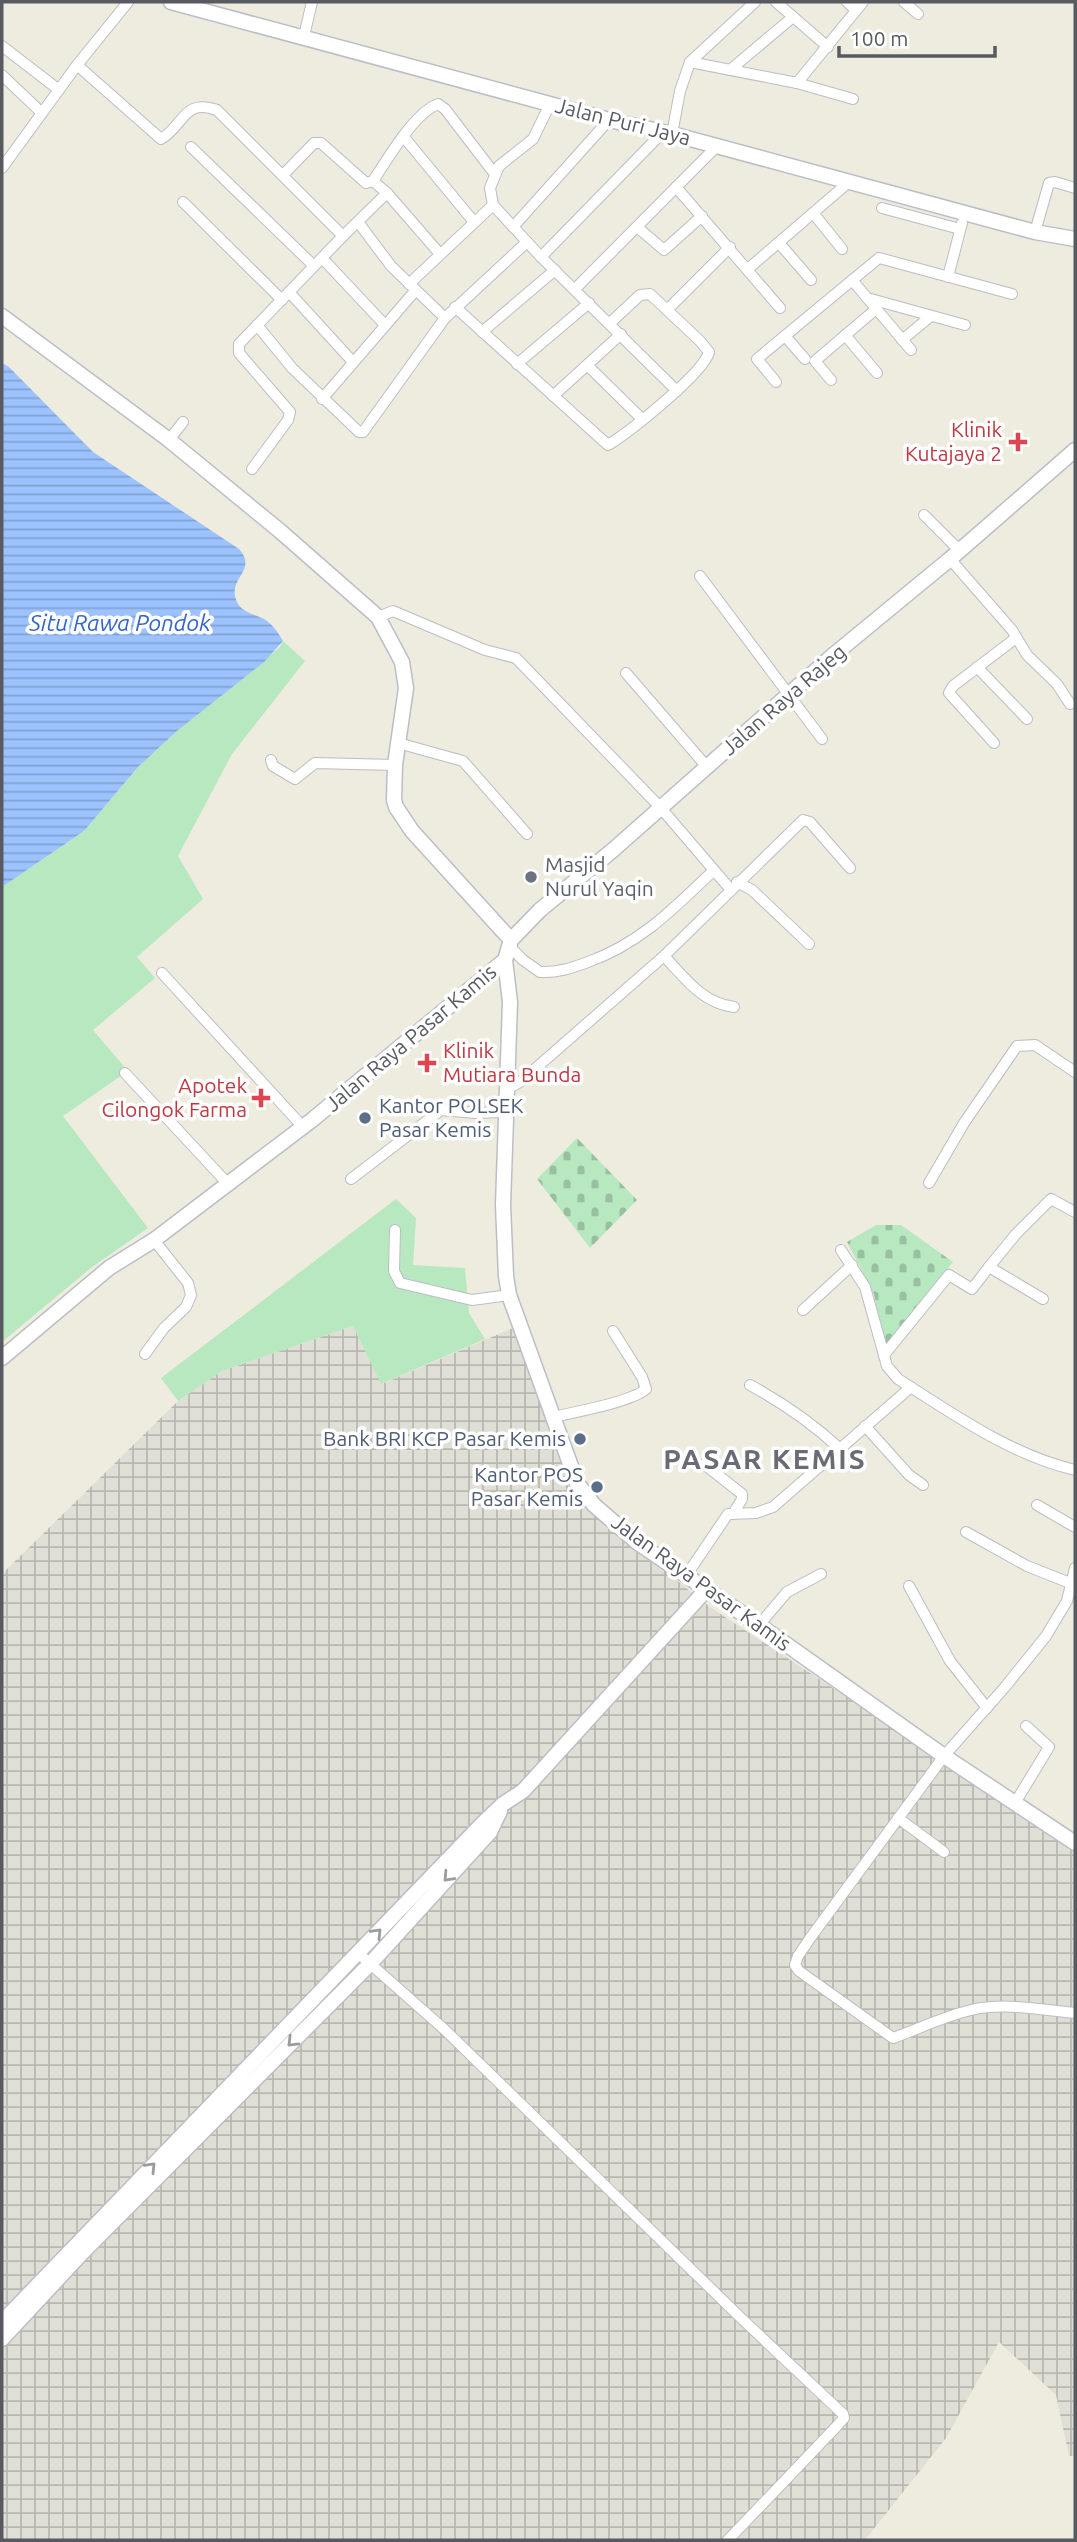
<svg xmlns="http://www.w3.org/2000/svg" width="1077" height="2542" viewBox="0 0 1077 2542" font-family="Ubuntu,sans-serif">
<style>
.industrial{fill:url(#industrial-grid)}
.green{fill:#b8e8c0}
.cemetery{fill:url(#cemetery-stones)}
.water{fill:url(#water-rules)}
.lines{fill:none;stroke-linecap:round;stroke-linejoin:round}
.street-casing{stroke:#bcbdc4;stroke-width:12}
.secondary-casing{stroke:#bcbec7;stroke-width:17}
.street{stroke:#fff;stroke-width:10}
.secondary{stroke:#fff;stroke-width:14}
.oneway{stroke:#9b9ca0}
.health-dot{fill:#e0444e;stroke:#fff;stroke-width:2.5}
.worship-dot{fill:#6b7280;stroke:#fff;stroke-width:2.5}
.service-dot{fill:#5c6f8a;stroke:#fff;stroke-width:2.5}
.labels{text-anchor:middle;stroke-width:7;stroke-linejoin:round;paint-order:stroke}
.street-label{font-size:21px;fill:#585a61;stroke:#fff}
.health-label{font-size:21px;fill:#be3a42;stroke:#fff;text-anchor:end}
.worship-label{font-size:21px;fill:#5b616d;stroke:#fff;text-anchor:start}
.service-label{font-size:21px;fill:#4e5e75;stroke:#fff;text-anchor:end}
.water-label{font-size:23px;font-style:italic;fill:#3465cd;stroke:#fff}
.district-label{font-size:28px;font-weight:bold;letter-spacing:2px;fill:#696c74;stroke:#fff}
</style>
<defs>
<pattern id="industrial-grid" width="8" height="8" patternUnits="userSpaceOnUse" patternTransform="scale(1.75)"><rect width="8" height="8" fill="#e0dfd6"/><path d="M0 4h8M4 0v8" fill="none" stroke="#b8b8b1"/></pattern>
<pattern id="cemetery-stones" width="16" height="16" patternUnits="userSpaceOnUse" patternTransform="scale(1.75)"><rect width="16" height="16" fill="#b8e8c0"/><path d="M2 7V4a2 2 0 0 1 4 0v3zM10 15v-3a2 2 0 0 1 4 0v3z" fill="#98bf9f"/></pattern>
<pattern id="water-rules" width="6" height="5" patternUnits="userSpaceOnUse" patternTransform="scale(1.75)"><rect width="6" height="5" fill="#9cc3ff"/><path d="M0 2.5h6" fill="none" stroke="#82a1d2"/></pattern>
</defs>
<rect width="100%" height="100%" fill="#edecde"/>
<path class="industrial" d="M353,1326L382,1384L513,1328L584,1506L710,1607L1075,1848V2456H1069L1056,2395L999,2342L946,2438L865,2540H2V1574L178,1401L222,1371Z"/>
<g class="green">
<path d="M283,641L305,661L232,754L178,856L203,899L137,957L155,978L93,1030L128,1071L63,1116L148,1228L92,1267L2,1342V887L84,831L138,767L177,731L279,648Z"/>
<path d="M396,1199L416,1218L413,1265L465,1268L469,1313L485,1339L381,1384L353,1326L222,1371L178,1401L161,1378Z"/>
</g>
<g class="cemetery">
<path d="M577,1138L637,1200L590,1248L537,1179Z"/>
<path d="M876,1225H901L953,1262L885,1350L874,1294L847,1242Z"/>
</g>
<path class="water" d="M2,363L9,367L93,452L239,549C257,569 231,577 235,596C238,612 252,613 264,619C272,624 278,632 283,641L264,662L177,731L138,767L84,831L2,887Z"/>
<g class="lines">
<g class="street-casing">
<g id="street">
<path d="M776,2L828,47"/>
<path d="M847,2L856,10"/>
<path d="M904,2L918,14"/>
<path d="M304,36L312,2"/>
<path d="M2,46L59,90"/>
<path d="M690,62L797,83L853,99"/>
<path d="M77,65L161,139C184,126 183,98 217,110L343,236"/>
<path d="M730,70L793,17"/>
<path d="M2,75L42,113"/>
<path d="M797,83L863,2"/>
<path d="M550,104L533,139L499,166L490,188L493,205L541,257L677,391"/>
<path d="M672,134L680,91L690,62L755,2"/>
<path d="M403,136L474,222"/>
<path d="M191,147L314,266"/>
<path d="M2,168L77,65L128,2"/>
<path d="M283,175L314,143H321L366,183L373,181L387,193L440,254"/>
<path d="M373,181C387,160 414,113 438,104L445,109L494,173"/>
<path d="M676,187L780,308"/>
<path d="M183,202L282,300"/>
<path d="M882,208L960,229"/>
<path d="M813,213L842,249"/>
<path d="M358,222L391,266L445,318"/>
<path d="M513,227L609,120"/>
<path d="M637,227L664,250L702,216"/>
<path d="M1035,232L1049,183L1055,182L1075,188"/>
<path d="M779,243L811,280"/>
<path d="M541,257L663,132"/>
<path d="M322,258L385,325"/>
<path d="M749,268L849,182"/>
<path d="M948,277L962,223"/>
<path d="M852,280L911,350"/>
<path d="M409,284L493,205"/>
<path d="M575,289L717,146"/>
<path d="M289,292L353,362"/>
<path d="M867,298L965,325"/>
<path d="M455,307L608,445C628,433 704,373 709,352L700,341L650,294L640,295L610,323"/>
<path d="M667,310L730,247"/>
<path d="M257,325L292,368L359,432H363L445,318L527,242"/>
<path d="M482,332L555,270"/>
<path d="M845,335L877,373"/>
<path d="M785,336L805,359"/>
<path d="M902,340L931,316"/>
<path d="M517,364L589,303"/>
<path d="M587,365L642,419"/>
<path d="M831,380L815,361L876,309"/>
<path d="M776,382L757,359L879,258L1012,294"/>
<path d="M553,396L621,334"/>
<path d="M322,399L415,291"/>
<path d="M169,440L183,422"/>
<path d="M252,469L288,420L290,412L239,353V344L343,236L387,193"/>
<path d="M924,515L954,545L962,549"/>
<path d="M950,559L1012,630L1027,655L1057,684L1070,704"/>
<path d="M700,576L822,739"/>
<path d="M378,617L393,611L485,650L516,658L660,807L731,890"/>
<path d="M977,667L1027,719"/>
<path d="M626,673L707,767"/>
<path d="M398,743L463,761L527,834"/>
<path d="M994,743L949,693L953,686L1016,638"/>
<path d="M271,760L273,766L295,779L315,763L395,765"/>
<path d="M737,882L752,890L809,944"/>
<path d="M508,945L523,960L540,972C557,973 572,968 588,962C641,943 674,908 714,870"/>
<path d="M664,956C685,978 702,1003 734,1007"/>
<path d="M162,973L303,1127"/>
<path d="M125,1073L228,1184"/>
<path d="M507,1089L520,1082L664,956L803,820L810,822L850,868"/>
<path d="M351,1179L441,1110L476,1113L504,1112"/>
<path d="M929,1183L964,1123L1017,1046L1035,1045L1075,1072"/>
<path d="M395,1230L394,1271L400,1283L472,1300L509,1295"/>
<path d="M841,1250L865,1287L887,1366L898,1379C953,1414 1011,1455 1075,1470"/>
<path d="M1043,1299L989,1267L1016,1234L1051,1199L1075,1212"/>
<path d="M803,1310L852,1265"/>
<path d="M145,1354L164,1328L186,1307L191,1295L188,1283L154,1240"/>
<path d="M884,1355L949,1275L972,1289L989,1267"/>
<path d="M750,1385C783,1403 811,1422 839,1448"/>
<path d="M553,1417C575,1412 631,1402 646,1389L642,1377L613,1331"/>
<path d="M865,1426L909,1475L923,1485"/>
<path d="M704,1464L742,1494V1499L733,1514"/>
<path d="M1037,1505L1075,1527"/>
<path d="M966,1532L1027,1566L1075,1585"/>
<path d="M1075,1568L1067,1601L1046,1636L1005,1687L944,1756L811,1937L798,1956L795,1965L799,1971L893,2038C918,2029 945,2016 971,2010C1004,2002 1042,2010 1075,2013"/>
<path d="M686,1576L728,1514L756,1513L773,1507L911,1387"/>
<path d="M909,1586L950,1661L987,1708"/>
<path d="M759,1625L787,1592L821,1574"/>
<path d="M1015,1803L1049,1747L1026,1726"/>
<path d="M898,1818L944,1852"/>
<path d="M358,1953L444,2029L741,2318L843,2414L844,2418L836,2427L728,2540"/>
</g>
</g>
<g class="secondary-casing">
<g id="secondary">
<path d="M171,2L609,120L672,134L1035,232L1075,239"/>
<path d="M2,316L169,440L280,531L378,617L402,662L406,688L395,765L394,800L396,807L412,831L511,940"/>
<path d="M1075,450L950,559L831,657L613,850L540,910L511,940L505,960L510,1002L503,1205L506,1276L509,1295L577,1483L594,1505L638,1543L759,1625L944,1756L1075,1843"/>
<path d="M2,1358L109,1268L154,1240L312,1120L505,960"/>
<path d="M2,2322L483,1823L503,1804L523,1791L706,1590"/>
<path d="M2,2339L82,2253L369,1965L490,1832L500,1811"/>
</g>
</g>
<use href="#street" class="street"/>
<use href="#secondary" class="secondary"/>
</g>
<defs><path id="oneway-chevron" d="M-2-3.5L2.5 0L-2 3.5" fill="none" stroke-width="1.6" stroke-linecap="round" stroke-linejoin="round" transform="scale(1.75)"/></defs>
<g class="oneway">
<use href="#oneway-chevron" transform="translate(448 1877) rotate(133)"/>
<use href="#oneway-chevron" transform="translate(377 1933) rotate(-46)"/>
<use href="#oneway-chevron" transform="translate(292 2042) rotate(135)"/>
<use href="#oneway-chevron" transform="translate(151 2167) rotate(-46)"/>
</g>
<g class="health-dot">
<path d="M1014.5 431.5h7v7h7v7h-7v7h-7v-7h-7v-7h7z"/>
<path d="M423.5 1052.5h7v7h7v7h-7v7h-7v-7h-7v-7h7z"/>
<path d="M257.5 1087.5h7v7h7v7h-7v7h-7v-7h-7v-7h7z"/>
</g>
<circle class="worship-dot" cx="531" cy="877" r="7"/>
<g class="service-dot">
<circle cx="365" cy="1118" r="7"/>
<circle cx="580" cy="1439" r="7"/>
<circle cx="597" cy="1487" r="7"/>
</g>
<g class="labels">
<g class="street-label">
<text transform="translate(623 122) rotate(14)" y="7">Jalan Puri Jaya</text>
<text transform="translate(784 700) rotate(-41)" y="7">Jalan Raya Rajeg</text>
<text transform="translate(411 1038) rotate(-40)" y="7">Jalan Raya Pasar Kamis</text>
<text transform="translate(701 1583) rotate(36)" y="7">Jalan Raya Pasar Kamis</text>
</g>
<g class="health-label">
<text x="1002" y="437">Klinik<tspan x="1002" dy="24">Kutajaya 2</tspan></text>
<text x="443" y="1058" text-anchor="start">Klinik<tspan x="443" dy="24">Mutiara Bunda</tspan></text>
<text x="247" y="1093">Apotek<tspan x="247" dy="24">Cilongok Farma</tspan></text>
</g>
<g class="worship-label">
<text x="545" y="872">Masjid<tspan x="545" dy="24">Nurul Yaqin</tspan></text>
</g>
<g class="service-label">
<text x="379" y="1113" text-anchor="start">Kantor POLSEK<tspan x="379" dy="24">Pasar Kemis</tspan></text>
<text x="566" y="1446">Bank BRI KCP Pasar Kemis</text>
<text x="583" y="1482">Kantor POS<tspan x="583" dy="24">Pasar Kemis</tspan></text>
</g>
<g class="water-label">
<text x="120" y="631">Situ Rawa Pondok</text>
</g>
<g class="district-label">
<text x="765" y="1469">PASAR KEMIS</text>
</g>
</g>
<rect width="1077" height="2542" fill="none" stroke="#585a61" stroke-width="7"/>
<path d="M839 46v10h156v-10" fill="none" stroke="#585a61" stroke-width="3.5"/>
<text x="850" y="46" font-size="21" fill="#585a61" stroke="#ffffff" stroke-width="5" paint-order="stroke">100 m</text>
</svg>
